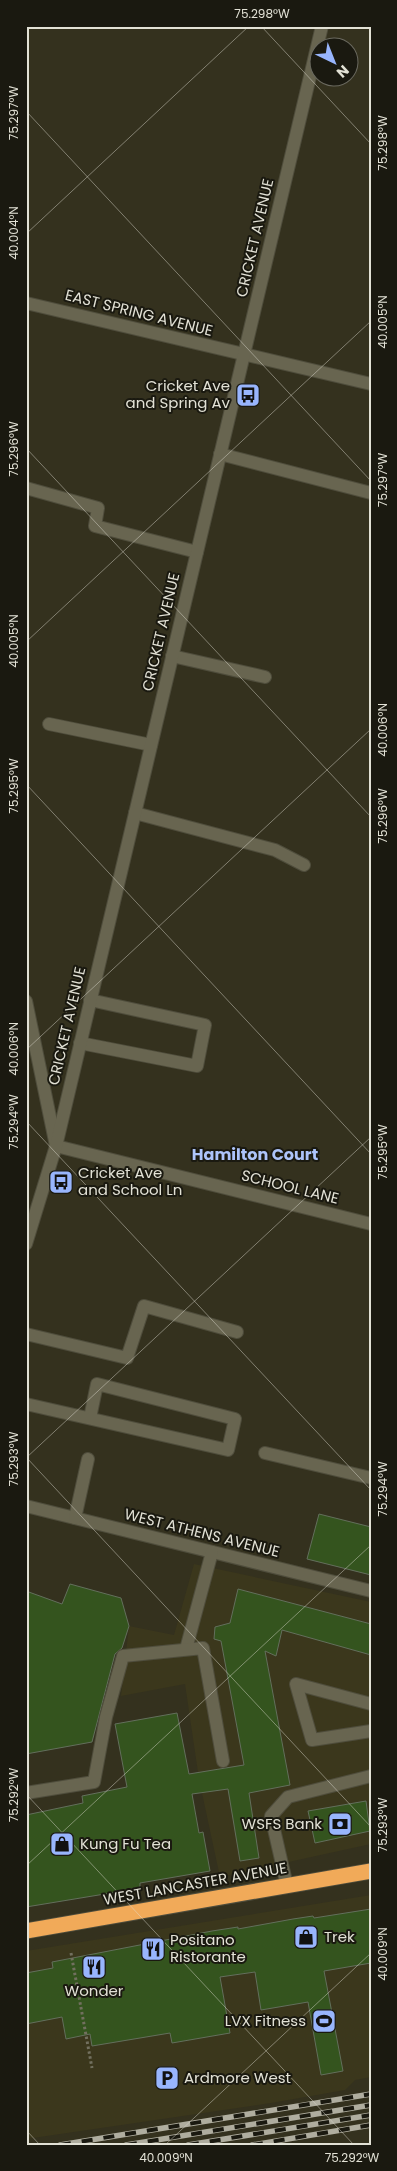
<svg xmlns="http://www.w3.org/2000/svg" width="397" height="2171" viewBox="0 0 397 2171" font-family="Poppins,sans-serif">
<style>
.built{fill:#3b371c}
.building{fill:#34541e;stroke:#636f5c}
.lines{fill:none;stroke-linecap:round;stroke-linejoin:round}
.minor-casing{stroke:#4f4d3c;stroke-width:14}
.highway-casing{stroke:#4f4d3c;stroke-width:17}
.path{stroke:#72705f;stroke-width:3;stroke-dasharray:2.5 2.5;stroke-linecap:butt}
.minor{stroke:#686550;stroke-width:12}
.highway{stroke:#f1aa59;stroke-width:15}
.rail-casing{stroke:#afad9f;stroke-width:5.5}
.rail{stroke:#1a1910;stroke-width:4;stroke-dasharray:11;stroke-linecap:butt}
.ticks{fill:none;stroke:#e2e1d5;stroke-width:1;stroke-opacity:0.45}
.labels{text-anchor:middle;stroke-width:4;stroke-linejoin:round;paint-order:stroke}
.street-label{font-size:15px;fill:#e2e1d5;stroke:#1a1910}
.poi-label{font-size:15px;fill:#e2e1d5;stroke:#1a1910;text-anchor:start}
.neighbourhood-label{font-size:16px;font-weight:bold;fill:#adc4fa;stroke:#1a1910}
.neatline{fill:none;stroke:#e2e1d5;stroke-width:2}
.ticks-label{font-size:12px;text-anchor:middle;fill:#e2e1d5}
</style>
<rect width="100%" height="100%" fill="#34311e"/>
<g class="built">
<path d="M194,1564L371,1602V1844L220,1877L199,1779L185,1684L121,1696L129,1626L174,1635Z"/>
<path d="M371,1895V2077L355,2080L345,2090L271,2103L26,2139V1951Z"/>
</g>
<g class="building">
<path d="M319,1514L371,1527V1575L307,1559Z"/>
<path d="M70,1584L121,1598L129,1626L122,1648L115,1654L92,1742L26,1754V1591L62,1604Z"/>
<path d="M238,1589L371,1624V1655L282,1630L276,1656L265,1651L290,1785L249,1793L259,1858L240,1861L228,1789L192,1794L199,1833L203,1832L210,1871L140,1883V1887L123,1891L26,1907V1815L83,1803L82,1796L127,1787L115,1724L177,1713L189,1774L244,1765L221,1641L214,1639L215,1627L230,1623Z"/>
<path d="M366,1801L370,1831L315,1843L308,1811Z"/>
<path d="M371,1909V1963L324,1971L343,2071L321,2075L308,2002L261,2010L255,1972L220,1977L230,2033L172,2043L170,2033L92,2046L90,2034L66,2039L62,2017L26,2024V1973L53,1968L52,1962L212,1931L238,1927V1929L293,1919L313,1916L314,1918Z"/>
</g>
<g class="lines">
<g class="minor-casing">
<g id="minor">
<path d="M26,303L371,384"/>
<path d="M220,454L371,493"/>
<path d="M26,488L98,508L95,526L197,552"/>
<path d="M172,656L265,677"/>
<path d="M49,724L151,745"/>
<path d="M135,813L275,850L304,865"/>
<path d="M26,1001L56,1146L371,1224"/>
<path d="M80,1043L197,1066L205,1025L90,1000"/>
<path d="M26,1244L56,1146L322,26"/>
<path d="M26,1334L127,1358L144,1306L237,1332"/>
<path d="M26,1404L228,1450L235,1419L97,1384L90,1418"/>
<path d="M265,1453L371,1478"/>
<path d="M26,1506L371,1591"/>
<path d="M75,1518L88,1459"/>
<path d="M186,1649L212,1552"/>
<path d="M371,1704L296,1684L312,1740L371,1731"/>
<path d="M26,1793L94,1782L106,1717L123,1656L203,1648L223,1761"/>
<path d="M287,1886L271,1816L288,1797L371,1776"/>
</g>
</g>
<g class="highway-casing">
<path id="highway" d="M26,1931L371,1871"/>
</g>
<path class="path" d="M71,1953L92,2068"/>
<use href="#minor" class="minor"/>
<use href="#highway" class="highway"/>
<g class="rail-casing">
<g id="rail">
<path d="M60,2145L371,2094"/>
<path d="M126,2145L371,2105"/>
<path d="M188,2145L371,2115"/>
<path d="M252,2145L371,2125"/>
</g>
</g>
<use href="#rail" class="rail"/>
</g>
<path class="ticks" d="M261,26L371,144M26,111L371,481M26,234L249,26M26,448L371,817M26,642L371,321M26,784L371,1154M26,1050L371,729M26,1121L371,1490M26,1457L371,1827M26,1458L371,1137M26,1794L354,2145M26,1866L371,1545M26,2130L40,2145M165,2145L371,1953"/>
<defs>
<g id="bus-square" transform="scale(1.25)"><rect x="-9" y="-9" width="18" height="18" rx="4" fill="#98b5fd" stroke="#1a1910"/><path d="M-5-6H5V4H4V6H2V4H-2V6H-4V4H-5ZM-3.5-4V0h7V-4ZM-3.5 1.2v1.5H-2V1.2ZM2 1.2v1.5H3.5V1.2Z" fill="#111"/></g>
<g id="bank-square" transform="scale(1.25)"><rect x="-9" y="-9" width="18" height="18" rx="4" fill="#98b5fd" stroke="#1a1910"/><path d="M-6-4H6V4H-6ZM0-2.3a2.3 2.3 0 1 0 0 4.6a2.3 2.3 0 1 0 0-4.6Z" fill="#111"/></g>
<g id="shop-square" transform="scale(1.25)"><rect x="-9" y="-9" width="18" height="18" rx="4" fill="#98b5fd" stroke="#1a1910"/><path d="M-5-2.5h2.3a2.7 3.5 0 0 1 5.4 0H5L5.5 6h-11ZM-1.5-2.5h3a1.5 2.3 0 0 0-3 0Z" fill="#111"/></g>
<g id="restaurant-square" transform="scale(1.25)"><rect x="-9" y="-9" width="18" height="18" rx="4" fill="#98b5fd" stroke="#1a1910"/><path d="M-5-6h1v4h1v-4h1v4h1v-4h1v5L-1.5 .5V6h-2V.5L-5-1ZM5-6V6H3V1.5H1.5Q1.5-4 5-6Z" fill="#111"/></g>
<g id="stadium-square" transform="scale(1.25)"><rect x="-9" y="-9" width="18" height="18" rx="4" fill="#98b5fd" stroke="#1a1910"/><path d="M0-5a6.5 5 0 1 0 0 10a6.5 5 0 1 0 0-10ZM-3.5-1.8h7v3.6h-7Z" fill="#111"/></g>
<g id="parking-square" transform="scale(1.25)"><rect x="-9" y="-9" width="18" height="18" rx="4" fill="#98b5fd" stroke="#1a1910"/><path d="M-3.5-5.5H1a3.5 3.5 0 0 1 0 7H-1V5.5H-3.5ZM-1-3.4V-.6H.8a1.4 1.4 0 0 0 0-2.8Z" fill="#111"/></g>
</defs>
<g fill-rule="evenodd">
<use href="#bus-square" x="248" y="395"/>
<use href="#bus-square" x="61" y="1182"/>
<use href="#bank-square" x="340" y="1824"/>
<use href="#shop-square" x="62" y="1844"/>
<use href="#shop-square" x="306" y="1937"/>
<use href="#restaurant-square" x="153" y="1949"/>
<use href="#restaurant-square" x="94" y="1967"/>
<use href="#stadium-square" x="324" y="2021"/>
<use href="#parking-square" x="167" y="2078"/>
</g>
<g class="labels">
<g class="street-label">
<text transform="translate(255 238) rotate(-77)" y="5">CRICKET AVENUE</text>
<text transform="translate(139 313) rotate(14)" y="5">EAST SPRING AVENUE</text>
<text transform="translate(161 632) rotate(-77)" y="5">CRICKET AVENUE</text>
<text transform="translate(67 1026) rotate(-77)" y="5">CRICKET AVENUE</text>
<text transform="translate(290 1187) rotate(14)" y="5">SCHOOL LANE</text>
<text transform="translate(202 1533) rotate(14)" y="5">WEST ATHENS AVENUE</text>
<text transform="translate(195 1884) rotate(-10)" y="5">WEST LANCASTER AVENUE</text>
</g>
<g class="poi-label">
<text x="230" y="391" text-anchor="end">Cricket Ave<tspan x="230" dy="17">and Spring Av</tspan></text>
<text x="78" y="1178">Cricket Ave<tspan x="78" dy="17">and School Ln</tspan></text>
<text x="322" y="1829" text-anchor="end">WSFS Bank</text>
<text x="80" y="1849">Kung Fu Tea</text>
<text x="324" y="1942">Trek</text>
<text x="170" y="1945">Positano<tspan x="170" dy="17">Ristorante</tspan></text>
<text x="94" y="1996" text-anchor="middle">Wonder</text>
<text x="306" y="2026" text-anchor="end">LVX Fitness</text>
<text x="184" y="2083">Ardmore West</text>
</g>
<g class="neighbourhood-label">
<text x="255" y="1160">Hamilton Court</text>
</g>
</g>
<rect width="397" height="2171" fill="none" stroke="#1a1910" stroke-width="55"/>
<g transform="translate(334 62) rotate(137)"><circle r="24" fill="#1a1910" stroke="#6a695f"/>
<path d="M0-4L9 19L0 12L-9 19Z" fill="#98b5fd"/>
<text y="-8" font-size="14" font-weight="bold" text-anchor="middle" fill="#e2e1d5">N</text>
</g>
<rect x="28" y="28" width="342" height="2116" class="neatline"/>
<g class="ticks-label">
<text x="262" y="18">75.298°W</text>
<text transform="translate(14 113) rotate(-90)" y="4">75.297°W</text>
<text transform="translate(383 143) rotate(-90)" y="4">75.298°W</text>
<text transform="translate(14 233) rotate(-90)" y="4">40.004°N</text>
<text transform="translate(383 322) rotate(-90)" y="4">40.005°N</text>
<text transform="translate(14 449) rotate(-90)" y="4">75.296°W</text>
<text transform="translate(383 480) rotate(-90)" y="4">75.297°W</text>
<text transform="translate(14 641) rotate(-90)" y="4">40.005°N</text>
<text transform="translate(383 730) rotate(-90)" y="4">40.006°N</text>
<text transform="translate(14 786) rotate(-90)" y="4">75.295°W</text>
<text transform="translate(383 816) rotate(-90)" y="4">75.296°W</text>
<text transform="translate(14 1049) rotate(-90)" y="4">40.006°N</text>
<text transform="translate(14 1122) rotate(-90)" y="4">75.294°W</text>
<text transform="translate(383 1152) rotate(-90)" y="4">75.295°W</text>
<text transform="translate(14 1459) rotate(-90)" y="4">75.293°W</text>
<text transform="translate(383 1489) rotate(-90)" y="4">75.294°W</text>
<text transform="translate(14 1795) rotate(-90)" y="4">75.292°W</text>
<text transform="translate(383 1825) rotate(-90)" y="4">75.293°W</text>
<text transform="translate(383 1954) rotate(-90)" y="4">40.009°N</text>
<text x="166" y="2162">40.009°N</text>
<text x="352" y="2162">75.292°W</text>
</g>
</svg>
